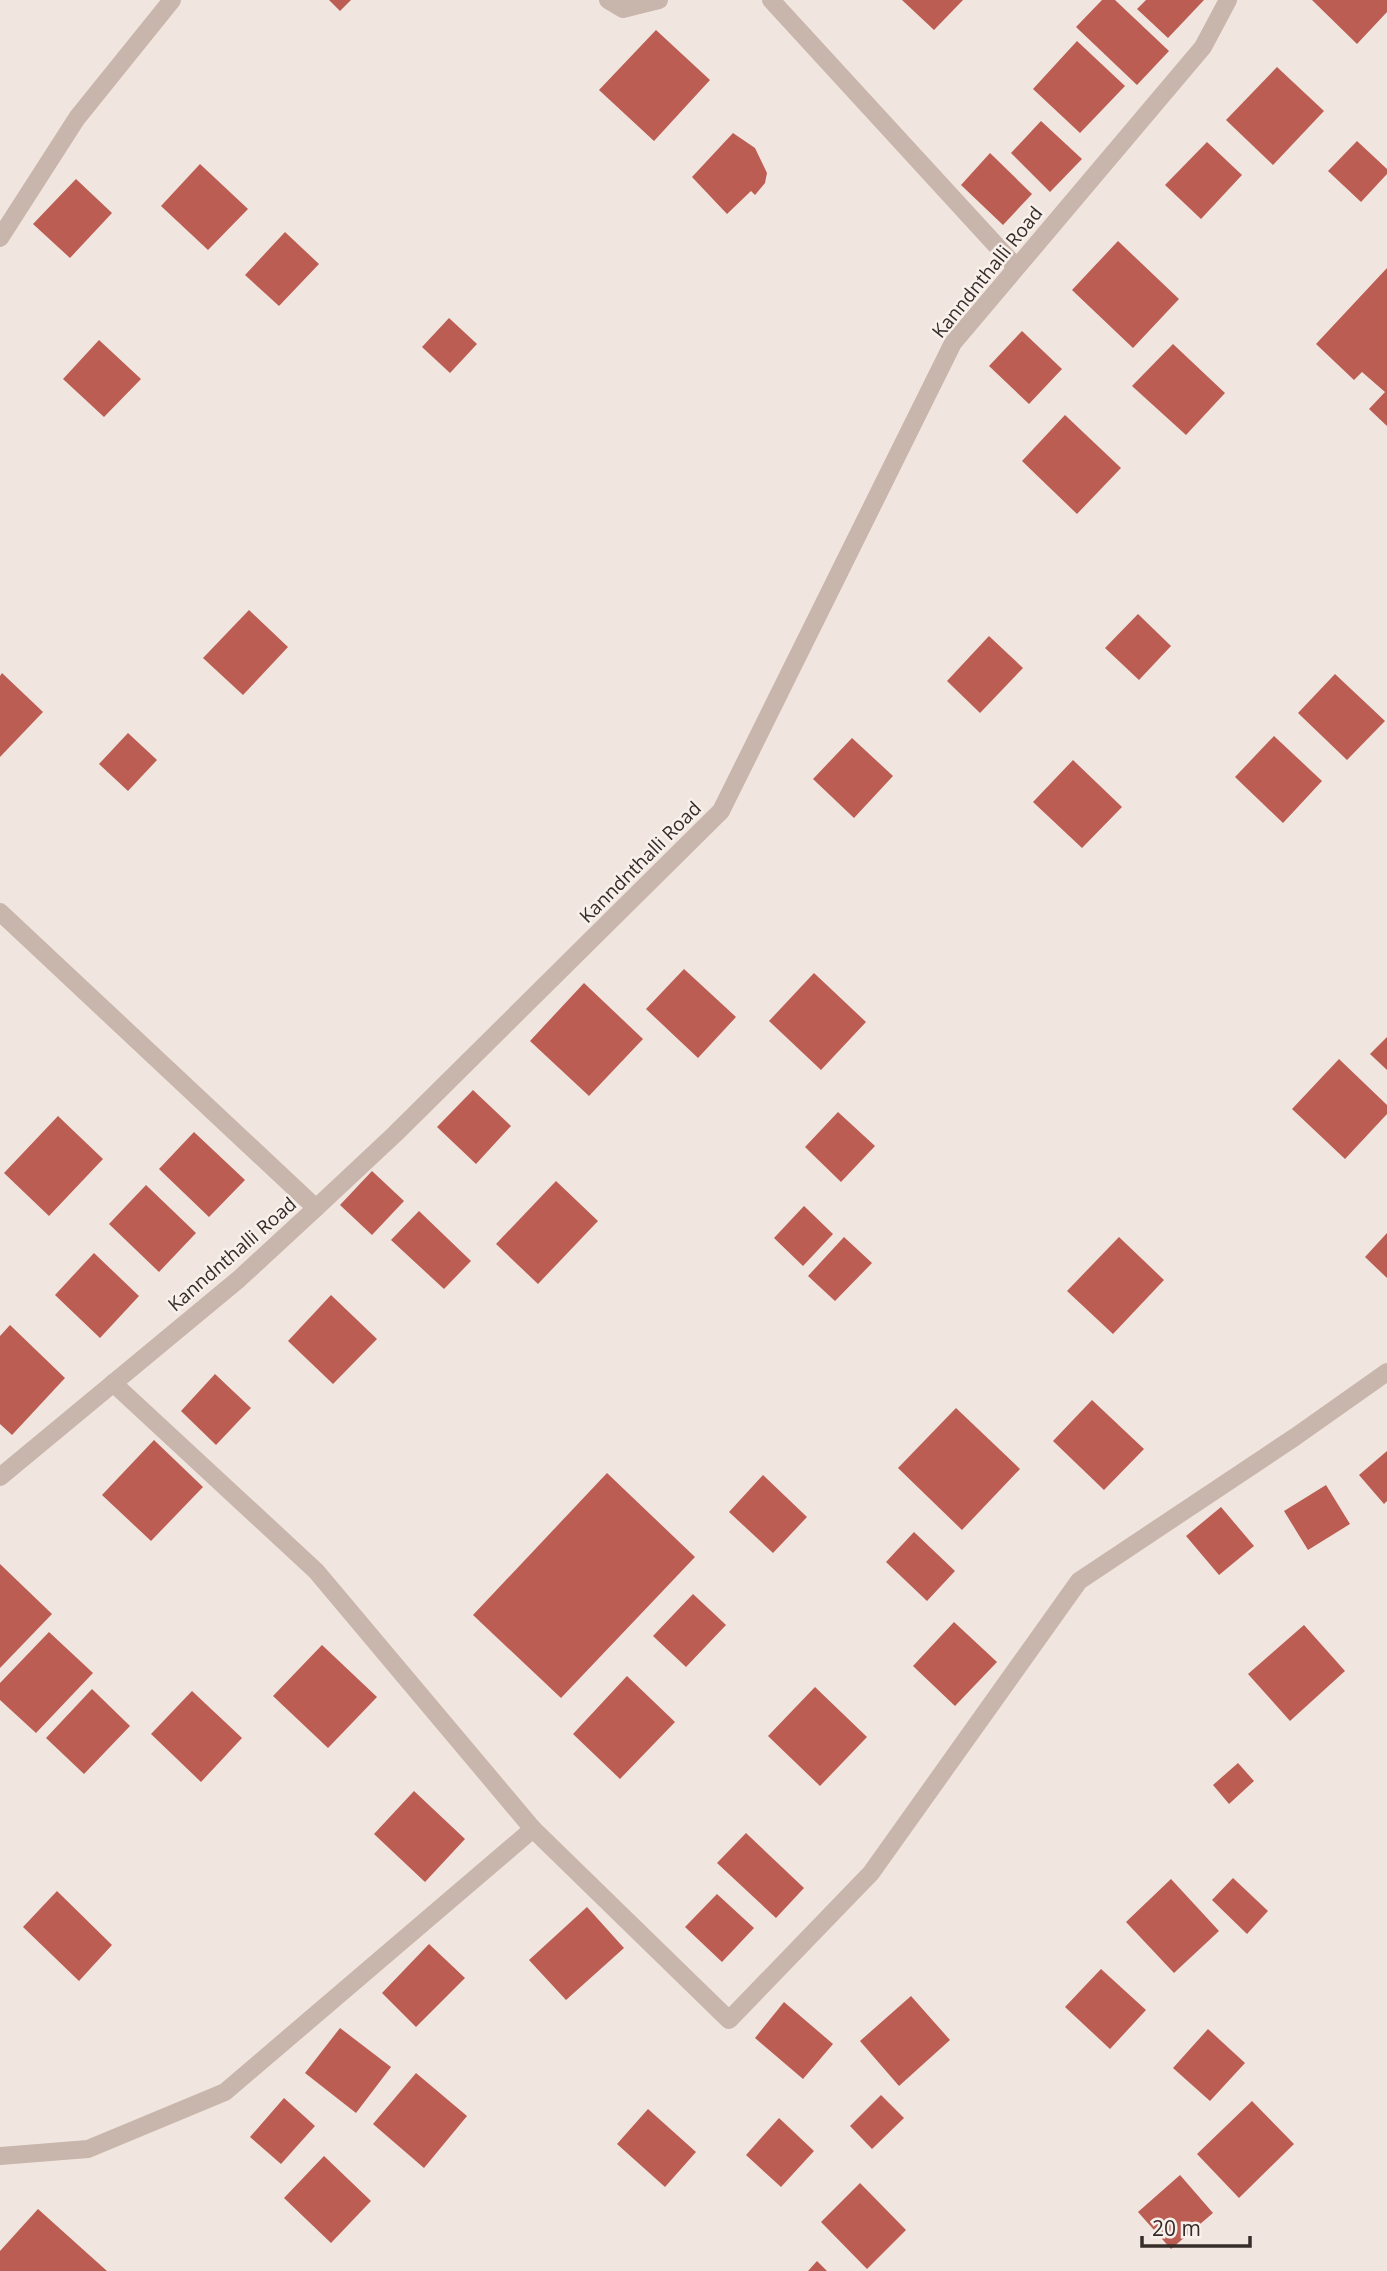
<svg xmlns="http://www.w3.org/2000/svg" width="1387" height="2271" viewBox="0 0 1387 2271" font-family="'Open Sans',sans-serif">
<style>
.building{fill:#bb5d53}
.lines{fill:none;stroke-linecap:round;stroke-linejoin:round}
.minor{stroke:#c8b5ac;stroke-width:18}
.labels{text-anchor:middle;stroke-width:5;stroke-linejoin:round;paint-order:stroke}
.street-label{font-size:19px;fill:#362c2a;stroke:#f8f0eb}
</style>
<rect width="100%" height="100%" fill="#f1e6df"/>
<g class="building">
<path d="M329,0H351L340,11Z"/>
<path d="M902,0H963L934,30Z"/>
<path d="M1102,0H1115L1169,51L1137,85L1076,27Z"/>
<path d="M1146,0H1204L1168,38L1137,9Z"/>
<path d="M1312,0H1387V12L1357,44Z"/>
<path d="M656,30L710,80L654,141L599,90Z"/>
<path d="M1077,41L1125,86L1080,133L1033,89Z"/>
<path d="M1277,67L1324,111L1273,165L1226,120Z"/>
<path d="M1041,121L1082,159L1050,192L1011,153Z"/>
<path d="M733,133L755,148L767,173L765,183L755,195L751,191L727,214L692,177Z"/>
<path d="M1357,141L1387,169V174L1361,202L1328,171Z"/>
<path d="M1207,142L1242,175L1201,219L1165,185Z"/>
<path d="M990,153L1032,194L1003,225L961,185Z"/>
<path d="M200,164L248,209L208,250L161,206Z"/>
<path d="M76,179L112,213L70,258L33,224Z"/>
<path d="M285,232L319,264L279,306L245,275Z"/>
<path d="M1118,241L1179,299L1133,348L1072,290Z"/>
<path d="M1387,268V426L1369,409L1385,392L1362,372L1354,380L1316,344Z"/>
<path d="M449,318L477,344L450,373L422,347Z"/>
<path d="M1022,331L1062,369L1029,404L989,366Z"/>
<path d="M99,340L141,379L104,417L63,379Z"/>
<path d="M1173,344L1225,393L1186,435L1132,386Z"/>
<path d="M1065,415L1121,468L1077,514L1022,461Z"/>
<path d="M249,610L288,647L243,695L203,658Z"/>
<path d="M1138,614L1171,646L1139,680L1105,648Z"/>
<path d="M989,636L1023,668L980,713L947,681Z"/>
<path d="M2,673L43,712L0,757V676Z"/>
<path d="M1335,674L1385,721L1347,760L1298,713Z"/>
<path d="M128,733L157,760L128,791L99,764Z"/>
<path d="M1274,736L1322,781L1283,823L1235,777Z"/>
<path d="M852,738L893,776L854,818L813,779Z"/>
<path d="M1073,760L1122,807L1082,848L1033,802Z"/>
<path d="M684,969L736,1017L698,1058L646,1009Z"/>
<path d="M814,973L866,1022L821,1070L769,1021Z"/>
<path d="M584,983L643,1039L589,1096L530,1041Z"/>
<path d="M1387,1037V1070L1370,1054Z"/>
<path d="M1339,1059L1387,1105V1114L1345,1159L1292,1109Z"/>
<path d="M473,1090L511,1126L476,1164L437,1127Z"/>
<path d="M838,1112L875,1146L841,1182L805,1147Z"/>
<path d="M58,1116L103,1159L49,1216L4,1173Z"/>
<path d="M194,1132L245,1180L209,1217L159,1169Z"/>
<path d="M372,1171L404,1201L372,1235L340,1205Z"/>
<path d="M556,1181L598,1221L538,1284L496,1244Z"/>
<path d="M146,1185L196,1233L159,1272L109,1224Z"/>
<path d="M804,1206L833,1234L803,1266L774,1238Z"/>
<path d="M419,1211L471,1261L444,1289L391,1240Z"/>
<path d="M1387,1233V1278L1365,1257Z"/>
<path d="M844,1237L872,1263L835,1301L808,1276Z"/>
<path d="M1119,1237L1164,1280L1113,1334L1067,1291Z"/>
<path d="M94,1253L139,1296L100,1338L55,1295Z"/>
<path d="M331,1295L377,1339L333,1384L288,1341Z"/>
<path d="M10,1325L65,1378L12,1435L0,1424V1336Z"/>
<path d="M215,1374L251,1408L216,1445L181,1411Z"/>
<path d="M1092,1400L1144,1449L1104,1490L1053,1441Z"/>
<path d="M956,1408L1020,1469L962,1530L898,1468Z"/>
<path d="M154,1440L203,1487L151,1541L102,1495Z"/>
<path d="M1387,1451V1501L1384,1504L1359,1475Z"/>
<path d="M607,1473L695,1557L561,1698L473,1615Z"/>
<path d="M763,1475L807,1517L773,1553L729,1512Z"/>
<path d="M1326,1485L1350,1524L1308,1550L1284,1511Z"/>
<path d="M1221,1507L1254,1546L1219,1575L1186,1536Z"/>
<path d="M914,1532L955,1571L927,1601L886,1562Z"/>
<path d="M0,1564L52,1614L0,1668Z"/>
<path d="M693,1594L726,1625L686,1667L653,1636Z"/>
<path d="M954,1622L997,1662L955,1706L913,1666Z"/>
<path d="M1304,1625L1345,1671L1290,1721L1248,1674Z"/>
<path d="M49,1632L93,1673L36,1733L0,1700V1683Z"/>
<path d="M322,1645L377,1697L328,1748L273,1696Z"/>
<path d="M627,1676L675,1722L620,1779L573,1734Z"/>
<path d="M815,1687L867,1737L820,1786L768,1736Z"/>
<path d="M92,1689L130,1726L84,1774L46,1738Z"/>
<path d="M192,1691L242,1738L201,1782L151,1734Z"/>
<path d="M1238,1763L1254,1781L1229,1804L1213,1785Z"/>
<path d="M414,1791L465,1839L425,1882L374,1834Z"/>
<path d="M746,1833L804,1888L776,1918L717,1863Z"/>
<path d="M1233,1878L1268,1911L1247,1934L1212,1900Z"/>
<path d="M1171,1879L1219,1931L1174,1973L1126,1922Z"/>
<path d="M57,1891L112,1945L79,1981L23,1927Z"/>
<path d="M717,1894L754,1928L722,1962L685,1927Z"/>
<path d="M587,1907L624,1948L566,2000L529,1960Z"/>
<path d="M429,1944L465,1978L416,2027L382,1993Z"/>
<path d="M1101,1969L1146,2010L1110,2049L1065,2007Z"/>
<path d="M911,1996L950,2040L899,2086L860,2041Z"/>
<path d="M784,2002L833,2044L803,2079L755,2038Z"/>
<path d="M340,2028L391,2067L356,2113L305,2073Z"/>
<path d="M1208,2029L1245,2063L1210,2101L1173,2068Z"/>
<path d="M416,2073L467,2116L424,2168L373,2124Z"/>
<path d="M881,2095L904,2118L872,2149L850,2126Z"/>
<path d="M284,2098L315,2126L281,2164L250,2137Z"/>
<path d="M1252,2101L1294,2144L1239,2198L1197,2154Z"/>
<path d="M648,2109L696,2152L665,2187L617,2144Z"/>
<path d="M779,2118L814,2151L781,2187L746,2155Z"/>
<path d="M324,2156L371,2201L331,2243L284,2198Z"/>
<path d="M1180,2175L1213,2213L1171,2249L1138,2212Z"/>
<path d="M860,2183L906,2230L867,2269L821,2222Z"/>
<path d="M38,2209L107,2271H0V2251Z"/>
<path d="M817,2261L827,2271H808Z"/>
</g>
<g class="lines">
<g class="minor">
<path d="M608,0L623,9L659,0"/>
<path d="M771,0L1016,267"/>
<path d="M0,238L77,118L172,0"/>
<path d="M0,912L316,1208"/>
<path d="M113,1383L316,1571L533,1829"/>
<path d="M0,1477L239,1279L316,1208L395,1134L721,811L953,343L1203,47L1228,0"/>
<path d="M0,2156L88,2149L225,2092L533,1829L729,2020L871,1873L1079,1581L1295,1437L1387,1372"/>
</g>
</g>
<g class="labels">
<g class="street-label">
<text transform="translate(987 272) rotate(-51)" y="7">Kanndnthalli Road</text>
<text transform="translate(640 862) rotate(-45)" y="7">Kanndnthalli Road</text>
<text transform="translate(232 1254) rotate(-41)" y="7">Kanndnthalli Road</text>
</g>
</g>
<path d="M1142 2236v10h108v-10" fill="none" stroke="#362c2a" stroke-width="3.5"/>
<text x="1152" y="2236" font-size="21" fill="#362c2a" stroke="#f8f0eb" stroke-width="5" paint-order="stroke">20 m</text>
</svg>
